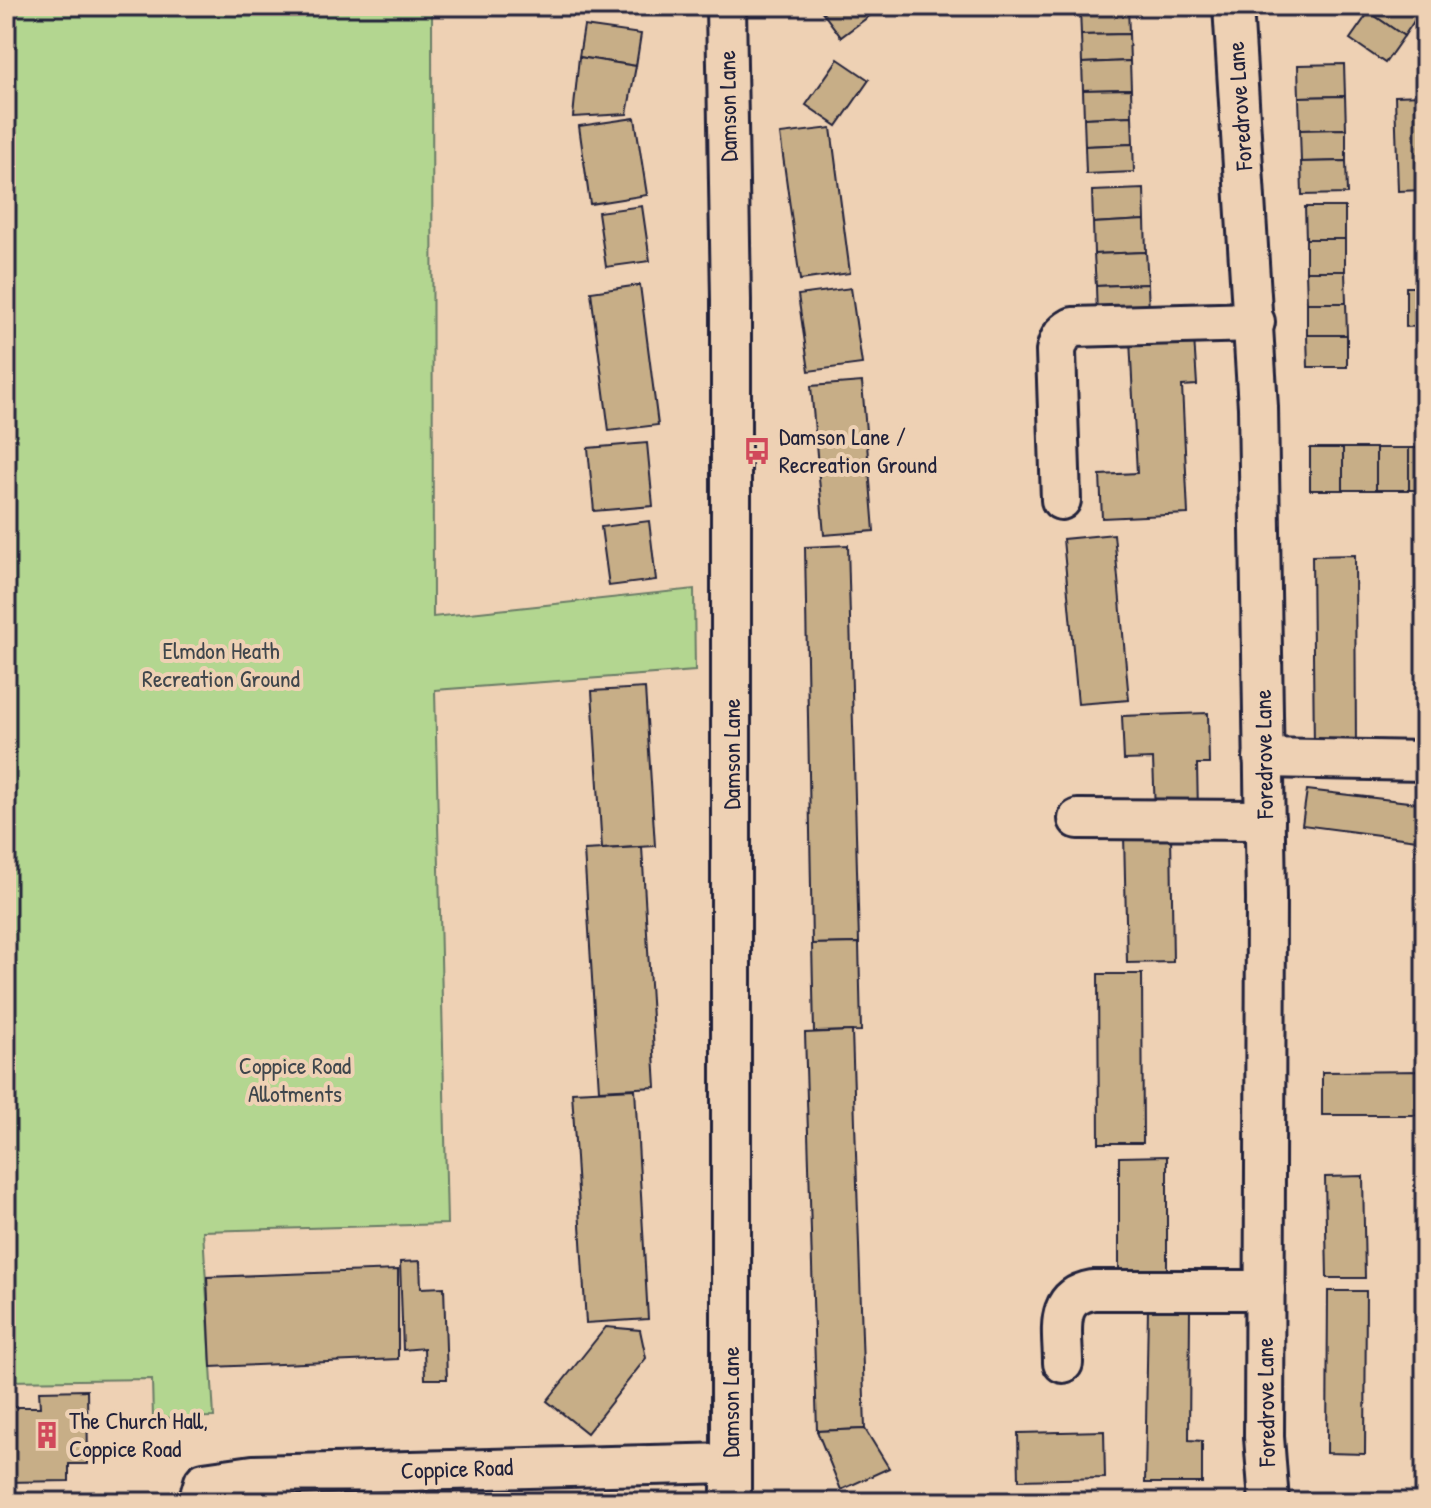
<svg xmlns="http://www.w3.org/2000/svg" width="1431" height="1508" viewBox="0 0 1431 1508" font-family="'Patrick Hand',sans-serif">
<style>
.built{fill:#dec3a4}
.green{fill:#b3d690;stroke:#6a7c66;stroke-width:2}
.building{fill:#c7ae87;stroke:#22223b;stroke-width:2}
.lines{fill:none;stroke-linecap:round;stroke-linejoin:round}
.minor-casing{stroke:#22223b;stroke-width:44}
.minor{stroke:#eed1b4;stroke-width:38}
.labels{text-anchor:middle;stroke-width:8;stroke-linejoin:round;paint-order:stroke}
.street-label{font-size:24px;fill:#22223b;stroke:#eed1b4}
.poi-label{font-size:24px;fill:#22223b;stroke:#eed1b4;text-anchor:start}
.park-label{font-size:24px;fill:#3f464c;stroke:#eed1b4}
</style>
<rect width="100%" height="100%" fill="#eed1b4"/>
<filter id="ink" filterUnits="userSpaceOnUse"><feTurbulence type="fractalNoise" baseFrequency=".0125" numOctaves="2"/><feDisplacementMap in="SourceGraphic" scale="16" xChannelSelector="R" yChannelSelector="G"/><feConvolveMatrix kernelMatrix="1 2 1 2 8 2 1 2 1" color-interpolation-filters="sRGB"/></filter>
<g filter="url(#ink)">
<path class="built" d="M6,1496L169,1498V1502H6Z"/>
<path class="green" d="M6,6H432L433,617L694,589L695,671L435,690L447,1224L203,1231L214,1417L153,1418L152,1379L6,1381Z"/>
<g class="building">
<path d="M602,6H641V9L603,13Z"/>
<path d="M818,6H866L872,14L841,37Z"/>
<path d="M1128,6L1129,34L1081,35L1080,8Z"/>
<path d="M1373,6H1418L1422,9L1404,36L1369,12Z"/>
<path d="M1369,12L1404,36L1385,63L1350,39Z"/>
<path d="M584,26L641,34L636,66L579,57Z"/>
<path d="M1129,34L1130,61L1082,63L1081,35Z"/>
<path d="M579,57L636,66L627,114L573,117Z"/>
<path d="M838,59L869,80L837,126L806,105Z"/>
<path d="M1130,61L1131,89L1083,90L1082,63Z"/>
<path d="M1344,64L1345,96L1299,97L1298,65Z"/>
<path d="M1131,89L1132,116L1084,118L1083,90Z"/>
<path d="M1422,95L1425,190L1398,191L1395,96Z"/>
<path d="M1345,96L1346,129L1300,130L1299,97Z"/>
<path d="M1132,116L1133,144L1085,146L1084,118Z"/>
<path d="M635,118L647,195L590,204L579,126Z"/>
<path d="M831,128L850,273L800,280L780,134Z"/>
<path d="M1346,129V161L1301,162L1300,130Z"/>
<path d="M1133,144L1134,172L1086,174L1085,146Z"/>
<path d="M1346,161L1347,194L1302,195L1301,162Z"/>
<path d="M1144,189L1145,220L1093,223L1092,191Z"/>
<path d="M642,206L650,261L606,267L598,212Z"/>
<path d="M1305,207H1345V239H1306Z"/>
<path d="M1145,220L1146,252L1094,254L1093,223Z"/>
<rect x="1306" y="239" width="39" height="32"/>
<path d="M1146,252L1148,284L1096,286L1094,254Z"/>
<path d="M1306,271H1345L1346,303H1307Z"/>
<path d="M1148,284L1149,315L1097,318L1096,286Z"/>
<path d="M640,285L658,425L609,431L591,292Z"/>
<path d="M1406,287H1425V326L1406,327Z"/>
<path d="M851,288L862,364L809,371L798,295Z"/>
<path d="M1307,303H1346L1347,335H1307Z"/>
<path d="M1307,335H1347V367H1308Z"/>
<path d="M1194,337L1197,385L1182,386L1188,514L1102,518L1100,475L1137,473L1130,340Z"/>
<path d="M862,382L874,531L824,535L811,386Z"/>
<path d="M647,443L653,506L594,511L588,448Z"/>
<rect x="1310" y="448" width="33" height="42"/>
<rect x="1343" y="448" width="33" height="42"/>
<rect x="1376" y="448" width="33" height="42"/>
<rect x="1409" y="448" width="16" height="42"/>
<path d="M649,521L656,580L609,586L601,527Z"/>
<path d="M1114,534L1129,700L1078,704L1063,539Z"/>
<path d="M848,545L859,943L812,944L805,547Z"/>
<path d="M1355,555L1356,750H1314L1312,556Z"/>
<path d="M645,688L655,846L602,849L592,691Z"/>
<path d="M1208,713L1209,764H1197L1198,811L1155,812L1153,759L1124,760L1122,716Z"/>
<path d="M1307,790L1425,804V841L1302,825Z"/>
<path d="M1171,834L1173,962L1127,963L1124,835Z"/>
<path d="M642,847L656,1087L599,1090L584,850Z"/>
<path d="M859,943L861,1031L814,1032L812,944Z"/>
<path d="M1098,974H1142L1143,1143H1099Z"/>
<path d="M852,1031L865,1429L817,1431L805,1033Z"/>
<path d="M1425,1071V1115H1322V1072Z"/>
<path d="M635,1089L648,1319L586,1323L572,1092Z"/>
<path d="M1167,1156V1284L1119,1285V1157Z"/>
<rect x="1419" y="1175" width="6" height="133"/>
<path d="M1363,1176L1365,1278H1327L1325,1177Z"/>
<path d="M420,1261L421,1288L444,1287L447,1379H425L424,1348L403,1350L400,1262Z"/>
<path d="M398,1270V1359L211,1367L207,1277Z"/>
<path d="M1328,1291H1366L1365,1454L1327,1453Z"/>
<path d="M1148,1308L1190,1309L1189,1440L1202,1441V1483H1145Z"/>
<path d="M606,1327L640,1330L646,1358L587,1433L547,1401Z"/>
<path d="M87,1390L88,1464H69V1481L6,1482V1407H40L39,1391Z"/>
<path d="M865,1429L889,1468L841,1490L817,1431Z"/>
<path d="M1104,1431L1105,1478L1019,1480L1018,1433Z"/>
</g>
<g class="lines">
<g class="minor-casing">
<g id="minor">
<path d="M726,6L731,300V1502"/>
<path d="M1233,6L1258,407L1266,898L1264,1437L1269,1502"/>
<path d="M1061,500L1056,351C1059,339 1062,333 1073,327L1255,322"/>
<path d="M1263,758L1425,761"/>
<path d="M1078,819L1265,820"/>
<path d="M1063,1363C1063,1331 1053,1297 1093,1290H1265"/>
<path d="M198,1502L204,1482L253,1475L731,1463"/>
</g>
</g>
<use href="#minor" class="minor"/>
</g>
</g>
<defs>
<g id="bus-bare" transform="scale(2.16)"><path d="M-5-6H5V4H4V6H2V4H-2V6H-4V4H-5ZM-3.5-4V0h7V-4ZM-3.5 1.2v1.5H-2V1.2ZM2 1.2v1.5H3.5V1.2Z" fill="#d1495b" stroke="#eed1b4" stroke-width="2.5" paint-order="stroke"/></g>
<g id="building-bare" transform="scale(2.16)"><path d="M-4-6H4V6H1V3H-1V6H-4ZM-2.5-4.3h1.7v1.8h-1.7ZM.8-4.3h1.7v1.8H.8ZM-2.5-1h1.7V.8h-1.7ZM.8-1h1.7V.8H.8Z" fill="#d1495b" stroke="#eed1b4" stroke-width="2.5" paint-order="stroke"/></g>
</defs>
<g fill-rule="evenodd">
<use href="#bus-bare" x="757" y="451"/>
<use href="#building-bare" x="47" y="1435"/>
</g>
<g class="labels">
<g class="street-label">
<text transform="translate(728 106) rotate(-91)" y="8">Damson Lane</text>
<text transform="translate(1240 106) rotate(-94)" y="8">Foredrove Lane</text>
<text transform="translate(732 754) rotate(-90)" y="8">Damson Lane</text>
<text transform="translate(1264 754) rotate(-91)" y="8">Foredrove Lane</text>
<text transform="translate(731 1402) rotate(-90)" y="8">Damson Lane</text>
<text transform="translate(1266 1402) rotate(-91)" y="8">Foredrove Lane</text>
<text transform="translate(457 1469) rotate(-2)" y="8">Coppice Road</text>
</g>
<g class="poi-label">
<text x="779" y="445">Damson Lane /<tspan x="779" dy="28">Recreation Ground</tspan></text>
<text x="69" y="1429">The Church Hall,<tspan x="69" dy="28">Coppice Road</tspan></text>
</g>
<g class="park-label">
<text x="221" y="659">Elmdon Heath<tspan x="221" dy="28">Recreation Ground</tspan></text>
<text x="295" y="1074">Coppice Road<tspan x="295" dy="28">Allotments</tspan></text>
</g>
</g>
<rect width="1431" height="1508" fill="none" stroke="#eed1b4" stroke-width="32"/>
<rect x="16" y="16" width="1399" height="1476" fill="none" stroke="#22223b" stroke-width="3" filter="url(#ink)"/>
</svg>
